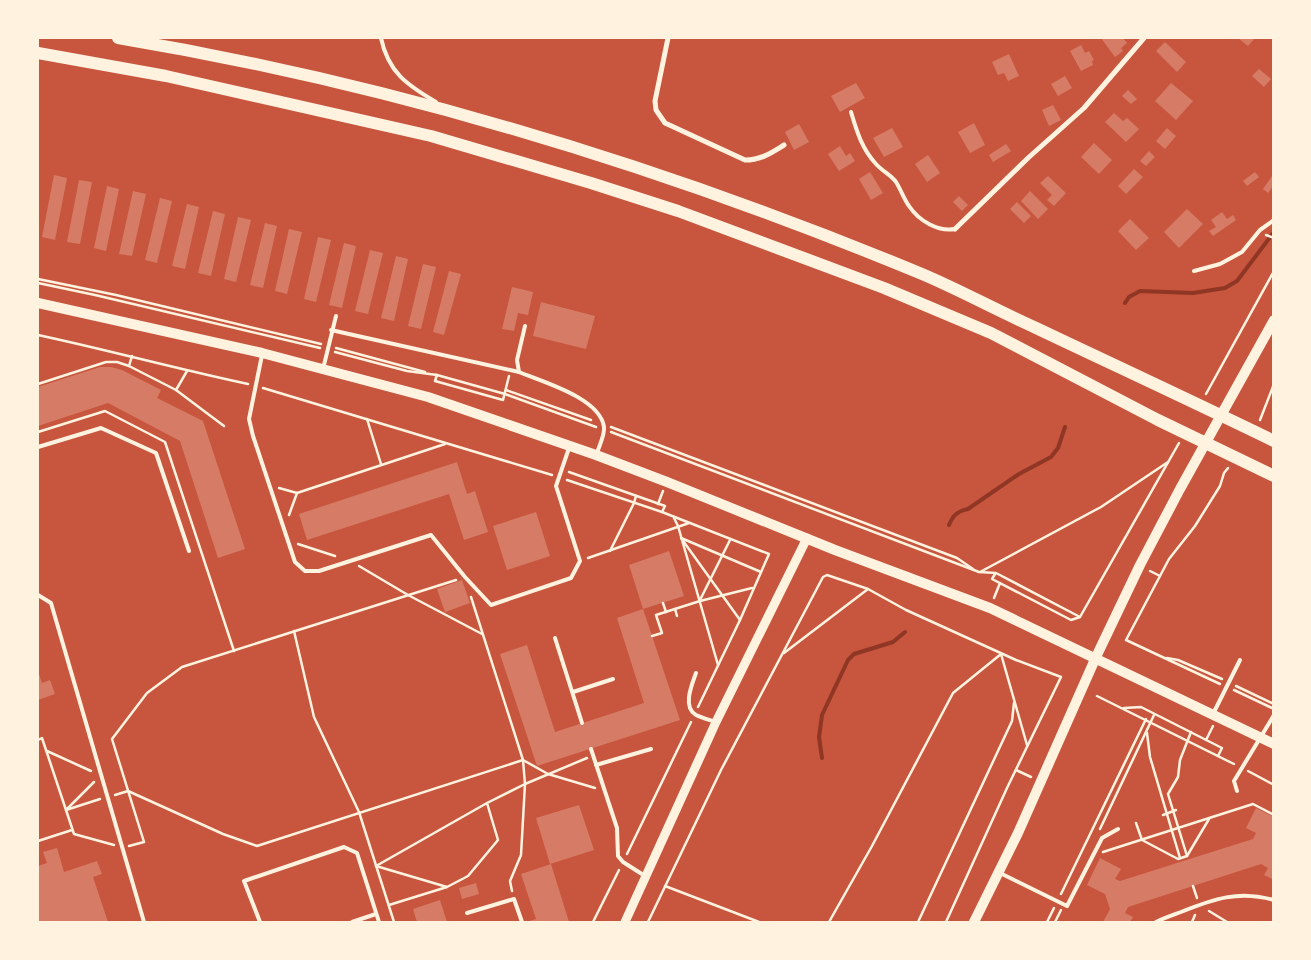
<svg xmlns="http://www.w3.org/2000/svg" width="1311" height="960" viewBox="0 0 1311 960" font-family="Barlow,sans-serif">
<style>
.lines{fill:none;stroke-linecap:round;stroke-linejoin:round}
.stream{stroke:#8f3625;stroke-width:4}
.building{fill:#d67c66}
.path{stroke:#fff3e0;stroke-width:2.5}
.service{stroke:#fff3e0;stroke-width:4}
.minor{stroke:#fff3e0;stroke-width:5}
.tertiary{stroke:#fff3e0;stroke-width:9}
.secondary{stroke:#fff3e0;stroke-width:10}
.trunk{stroke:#fff3e0;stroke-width:12}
</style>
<rect width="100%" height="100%" fill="#c8553d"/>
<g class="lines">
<g class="stream">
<path d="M1125,303L1129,297L1140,291L1193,293L1225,288L1237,281L1274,232"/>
<path d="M949,525C953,515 958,511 968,509L1019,474L1051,457L1058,448L1065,427"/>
<path d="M822,758L819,737L822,715L848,660L854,654L893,642L905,632"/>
</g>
</g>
<g class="building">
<path d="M1101,38H1123L1127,43L1121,48L1123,51L1115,57Z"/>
<path d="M1238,38H1255L1248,46Z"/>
<path d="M1165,42L1186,62L1177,72L1156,51Z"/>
<path d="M1081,45L1085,53L1089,51L1094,60L1092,61L1093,65L1081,71L1070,51Z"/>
<path d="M1009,54L1019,76L1008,81L1004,73L998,75L992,62Z"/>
<path d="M1259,69L1271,79L1264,87L1252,76Z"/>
<path d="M1065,76L1072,88L1058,96L1051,84Z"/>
<path d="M856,83L865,98L840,112L831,96Z"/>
<path d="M1171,83L1193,101L1176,120L1155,101Z"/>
<path d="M1128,90L1137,99L1131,104L1122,96Z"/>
<path d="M1053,105L1061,120L1049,126L1042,110Z"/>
<path d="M1114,113L1123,121L1127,118L1139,129L1126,142L1105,122Z"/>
<path d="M974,123L985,145L970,153L958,132Z"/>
<path d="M799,124L809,142L794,150L785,132Z"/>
<path d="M892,128L903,147L884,157L873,138Z"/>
<path d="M1167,128L1176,136L1165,149L1156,141Z"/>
<path d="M1094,143L1112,160L1099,174L1081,157Z"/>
<path d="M1006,144L1011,151L993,162L989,155Z"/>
<path d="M840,146L846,156L850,153L855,161L839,171L828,154Z"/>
<path d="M1149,151L1155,157L1146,166L1140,161Z"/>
<path d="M928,155L940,173L927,182L915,164Z"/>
<path d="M1134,169L1143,177L1126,194L1118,186Z"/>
<path d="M870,172L883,193L871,200L859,179Z"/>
<path d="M1255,172L1259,177L1247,186L1243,181Z"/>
<path d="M54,175L67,178L55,240L42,237Z"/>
<path d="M1048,176L1066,193L1054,206L1047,200L1052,195L1040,183Z"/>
<path d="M1272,176L1274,185L1268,193L1263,189Z"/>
<path d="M79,180L92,182L80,244L67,242Z"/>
<path d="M107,186L119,189L106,251L94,248Z"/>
<path d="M133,191L146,194L132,256L119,254Z"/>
<path d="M1030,191L1048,209L1038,219L1021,201Z"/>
<path d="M959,196L968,205L962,211L953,202Z"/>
<path d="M160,198L172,201L157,263L145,260Z"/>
<path d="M1017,202L1031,216L1024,223L1010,209Z"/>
<path d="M187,204L199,207L185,269L172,266Z"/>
<path d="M1187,209L1203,224L1179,248L1164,232Z"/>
<path d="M213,211L225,214L211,276L198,273Z"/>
<path d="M1222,212L1227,219L1233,215L1236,220L1213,236L1209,231L1216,227L1211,220Z"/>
<path d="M238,217L251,220L236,282L224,279Z"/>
<path d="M1130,219L1149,238L1136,250L1118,231Z"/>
<path d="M265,223L277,226L263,288L250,285Z"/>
<path d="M289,229L302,232L287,294L275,291Z"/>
<path d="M318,237L331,240L316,302L304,299Z"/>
<path d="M344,243L356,246L342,308L329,305Z"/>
<path d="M370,250L383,253L368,314L355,311Z"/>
<path d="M396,256L408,259L394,321L381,318Z"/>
<path d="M423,264L436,267L421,329L408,326Z"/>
<path d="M449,271L461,274L444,335L433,332Z"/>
<path d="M512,287L533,292L528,315L518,313L514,331L502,329Z"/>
<path d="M541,302L595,316L586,349L533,336Z"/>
<path d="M100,367H111L122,370L161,390L157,398L203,421L245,549L218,558L180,441L108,403L38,426V387Z"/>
<path d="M457,462L467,494L475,491L488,532L464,540L449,494L307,540L299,514Z"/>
<path d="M536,512L550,556L507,570L493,526Z"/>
<path d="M669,551L684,596L643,609L629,565Z"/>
<path d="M462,580L470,603L445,612L437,589Z"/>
<path d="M643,609L680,720L537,766L500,654L527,645L555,732L644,703L617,618Z"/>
<path d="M38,671L42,683L50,680L55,694L38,700Z"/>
<path d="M579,805L594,850L550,864L536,818Z"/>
<path d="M1256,808L1274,817V838L1272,842L1274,849V880L1264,875L1268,868L1261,864L1128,907L1125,913L1133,917L1130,922H1103L1110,909L1105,894L1087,885L1100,858L1121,869L1115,879L1120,881L1253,839L1256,833L1246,828Z"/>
<path d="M57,848L64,872L97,861L102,874L93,877L108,922H38V866L47,863L43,852Z"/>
<path d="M551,864L569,922H526L536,919L521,874Z"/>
<path d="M476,883L479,894L462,899L459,888Z"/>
<path d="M440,900L447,922H417L413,909Z"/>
</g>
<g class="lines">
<g class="path">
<path d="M1266,235L1274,238"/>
<path d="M38,279L116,295L321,344"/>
<path d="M38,283L95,295L320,348"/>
<path d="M38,335C108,350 177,369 248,384"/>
<path d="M336,348L425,372"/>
<path d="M335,352L407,371L437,375L505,394L596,427"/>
<path d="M132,356L129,366L176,390L187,371"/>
<path d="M435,375H437L435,381L503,400L509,376"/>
<path d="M38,384L106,362H117L129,366"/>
<path d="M263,388L552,475"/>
<path d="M176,390L224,426"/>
<path d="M506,390L591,420"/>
<path d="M1206,394L1274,271"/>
<path d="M367,419L381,464"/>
<path d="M1260,420L1274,384"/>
<path d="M611,427L957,558L973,569"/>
<path d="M38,432L105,411L165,442L234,651"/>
<path d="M611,432L979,572L996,573L1080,617"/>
<path d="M569,472L665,506L662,512"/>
<path d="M567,480L662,512L769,554L740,620L698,707"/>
<path d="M279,488L297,493L445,444"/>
<path d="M658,504L663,491"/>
<path d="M289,515L297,493"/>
<path d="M674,518L678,526L718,665"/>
<path d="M298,544L335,556"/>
<path d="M610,551L634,503L636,496"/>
<path d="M588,558L689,523"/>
<path d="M359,566L408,595L482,634"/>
<path d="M1150,571L1160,576"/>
<path d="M980,572L1101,507L1168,462"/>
<path d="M995,574L992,579L1071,620L1080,617L1179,443"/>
<path d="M471,597L523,760L525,784L521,855L510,881L512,891"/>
<path d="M994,598L1000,583"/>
<path d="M700,600L730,540"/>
<path d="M663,603L666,612"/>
<path d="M675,609L677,616"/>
<path d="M740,620L681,538L761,572"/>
<path d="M294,631L314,717L359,812L394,922"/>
<path d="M652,636L662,633L656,615L700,601L752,588"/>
<path d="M784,653L868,589"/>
<path d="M1167,658L1178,660L1222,679"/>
<path d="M1220,684L1126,640L1169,559L1195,526L1220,486L1224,473L1228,468"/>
<path d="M1236,686L1274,704"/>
<path d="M1234,690L1272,708"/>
<path d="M1097,696L1234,764"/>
<path d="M1124,708L1141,707L1222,748L1218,756"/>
<path d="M1147,733L1150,757L1180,858"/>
<path d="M38,740L42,738L66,810L94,782"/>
<path d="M1206,740L1213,726"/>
<path d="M47,751L91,771"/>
<path d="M1016,770L1031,777"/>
<path d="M1248,771L1274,785"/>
<path d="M115,795L128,791L223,834L257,846L523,760L548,774L595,788"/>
<path d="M100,799L66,810L74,834L114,845"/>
<path d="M1163,815L1176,810"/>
<path d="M1136,823L1142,840L1178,859L1187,856L1209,819"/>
<path d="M1100,829L1154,715"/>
<path d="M38,841L72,830"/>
<path d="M129,846L144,842L112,739L147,693L182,667L456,580"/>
<path d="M1103,852L1253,804L1274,815"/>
<path d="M627,854L691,722"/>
<path d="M1187,856L1168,794L1178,777L1180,760L1191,732"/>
<path d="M376,866L487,803"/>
<path d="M376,866L447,887"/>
<path d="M665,886L759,922"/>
<path d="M1193,886L1197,898"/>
<path d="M1061,894L1146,719"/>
<path d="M389,905L447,887L468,876L498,840L487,803L525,784L587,758"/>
<path d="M1209,911L1227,922"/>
<path d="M593,922L619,870"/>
<path d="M648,922L721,770L823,577L827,575L868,589L906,610L1016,660L1061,677L1007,788L946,922"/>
<path d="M829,922L872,846L953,693L1001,654L1027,745"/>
<path d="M918,922L1012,721L1014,703"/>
<path d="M1047,922L1054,908"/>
<path d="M1055,922L1061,910"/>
<path d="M1192,922L1195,915"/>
</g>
<g class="service">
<path d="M381,38C388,72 407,85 436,102"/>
<path d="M851,112C857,132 862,149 876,164C882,171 891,175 896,182C901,190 904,199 909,206C919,221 938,232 955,229"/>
<path d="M1194,271L1220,264L1242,252L1260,230L1274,220"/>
<path d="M525,326L517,360L519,372C543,382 600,398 604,427C605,435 599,446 597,453"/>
<path d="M331,330L519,372"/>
<path d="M262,355L249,419L253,436L295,562L305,571H319L431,535L465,577L491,605L571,578L580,561L556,486L569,448"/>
<path d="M323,369L336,316"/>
<path d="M38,447L101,428L156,453L189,551"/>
<path d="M38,595L51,603L144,922"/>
<path d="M555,638L582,723"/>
<path d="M696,673C692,684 682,707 696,715C702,718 710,720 716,722"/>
<path d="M573,692L613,679"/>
<path d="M1213,714L1240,660"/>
<path d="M591,749L617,828L618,856L623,862L645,876"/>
<path d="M596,765L651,749"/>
<path d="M1237,791L1234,781L1274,715"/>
<path d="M1000,873L1067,906L1102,838L1118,829"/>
<path d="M467,913L514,899L522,922"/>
<path d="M260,922L244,881L344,847L357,853L379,922"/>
<path d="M352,922L376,914"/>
<path d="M1156,922C1164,918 1173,915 1181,912C1213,899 1239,890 1274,900"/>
</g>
<g class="minor">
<path d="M668,38L655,101L656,110L665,123L745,160C761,160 771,153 784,145"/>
<path d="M955,229L1028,158L1084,108L1144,38"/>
</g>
<path class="tertiary" d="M625,922L716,722L807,538"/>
<g class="secondary">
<path d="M38,303L262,353L428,397L596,455L667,482L835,550L990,608L1274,744"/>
<path d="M974,922L1018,833L1096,657L1140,565L1180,489L1274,320"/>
</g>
<g class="trunk">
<path d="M118,38C394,84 664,167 922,274C960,290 996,310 1034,327C1114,365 1194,402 1274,441"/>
<path d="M38,53L166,76L431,136L591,183L678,211L884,288L991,333L1158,420L1274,476"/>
</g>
</g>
<rect width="1311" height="960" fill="none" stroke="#fff3e0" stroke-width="78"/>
</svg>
